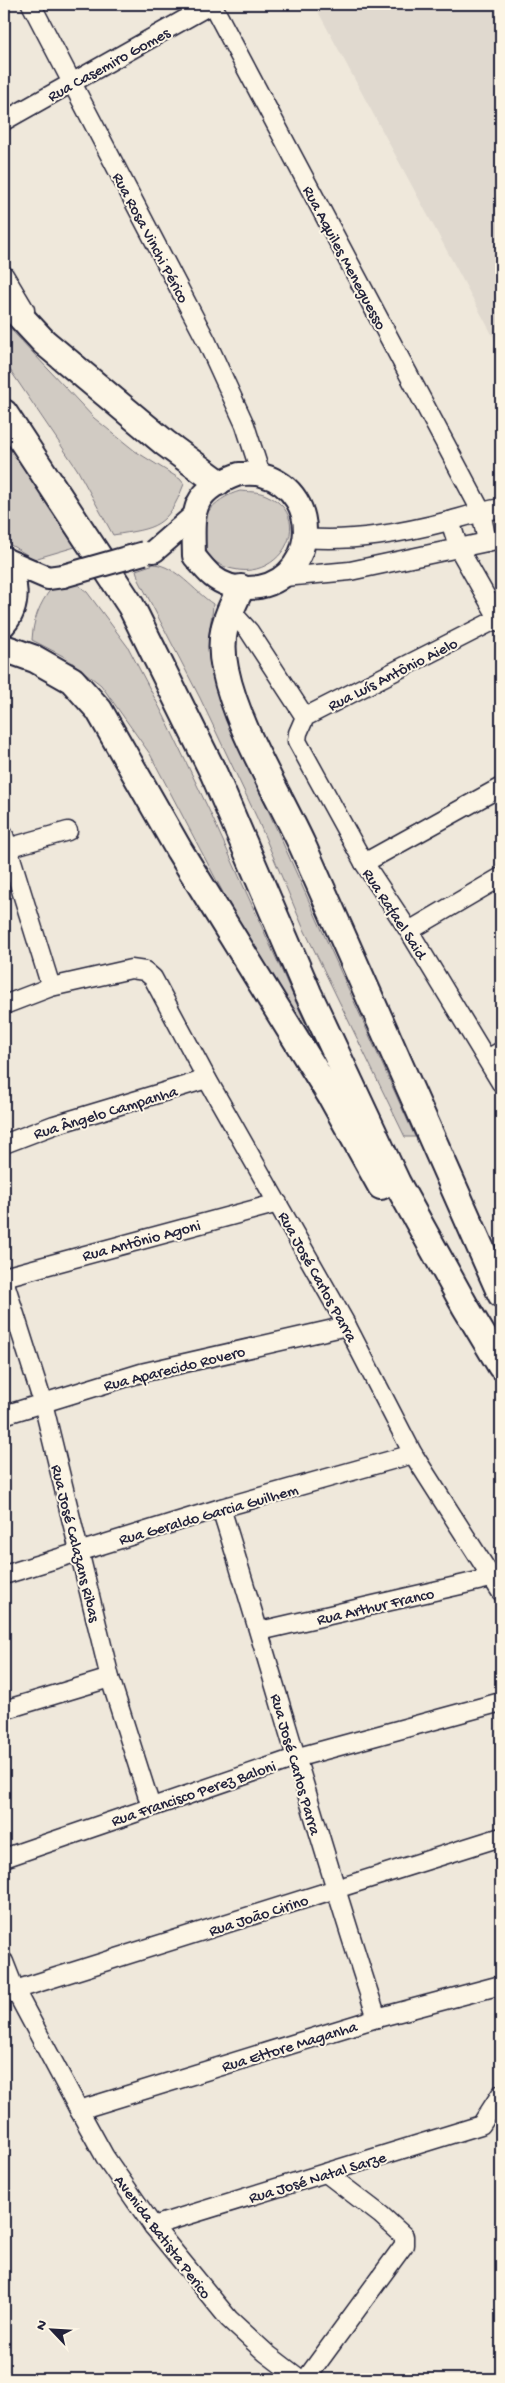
<svg xmlns="http://www.w3.org/2000/svg" width="505" height="2383" viewBox="0 0 505 2383" font-family="'Gochi Hand',sans-serif">
<style>
.built{fill:#e0d9cf}
.green{fill:#d1cbc3;stroke:#7a767f}
.lines{fill:none;stroke-linecap:round;stroke-linejoin:round}
.minor-casing{stroke:#22223b;stroke-width:21}
.major-casing{stroke:#22223b;stroke-width:26}
.highway-casing{stroke:#22223b;stroke-width:30}
.minor{stroke:#fcf5e5;stroke-width:18}
.major{stroke:#fcf5e5;stroke-width:22}
.highway{stroke:#fcf5e5;stroke-width:26}
.major-bridge-casing{stroke:#22223b;stroke-width:26;stroke-linecap:butt}
.major-bridge{stroke:#fcf5e5;stroke-width:22}
.labels{text-anchor:middle;stroke-width:4;stroke-linejoin:round;paint-order:stroke}
.street-label{font-size:16px;fill:#22223b;stroke:#fcf5e5}
</style>
<rect width="100%" height="100%" fill="#efe8db"/>
<filter id="ink" filterUnits="userSpaceOnUse"><feTurbulence type="fractalNoise" baseFrequency=".02" numOctaves="2"/><feDisplacementMap in="SourceGraphic" scale="10" xChannelSelector="R" yChannelSelector="G"/><feConvolveMatrix kernelMatrix="1 2 1 2 8 2 1 2 1" color-interpolation-filters="sRGB"/></filter>
<g filter="url(#ink)">
<path class="built" d="M314,4H501V351Z"/>
<g class="green">
<path d="M4,322L94,418L135,451L180,479L184,484C167,528 156,528 113,535L77,469L4,361Z"/>
<path d="M4,438L75,547L34,559L4,541Z"/>
<path d="M240,491C248,492 258,491 266,495C316,516 282,581 233,569C222,567 211,561 206,550C190,523 214,498 240,491Z"/>
<path d="M154,564C176,566 194,591 213,604C213,615 209,625 209,636C210,662 216,685 223,710L415,1137H405L302,925L257,818L200,698L139,580L136,570Z"/>
<path d="M76,583L87,592L128,647L164,716L209,810L309,1031L301,1027L229,904L150,754L101,685L65,657L32,640C33,621 39,604 51,589Z"/>
</g>
<g class="lines">
<g class="minor-casing">
<g id="minor">
<path d="M31,4L207,342L245,425L261,475"/>
<path d="M212,4L481,511L487,542"/>
<path d="M4,121L212,4"/>
<path d="M4,275L25,310"/>
<path d="M450,521L459,549L501,623"/>
<path d="M305,538C354,542 402,533 449,521C467,516 483,511 501,508"/>
<path d="M284,577L350,571L501,539"/>
<path d="M230,610L249,631L305,717"/>
<path d="M501,617L305,717L298,733L297,741L364,863L409,931L501,1083"/>
<path d="M4,835L51,987"/>
<path d="M4,849L68,831"/>
<path d="M364,863L501,787"/>
<path d="M409,931L501,877"/>
<path d="M4,1005L51,987L131,969L145,971L153,978L207,1079L347,1326L413,1454L501,1592"/>
<path d="M487,1059L501,1051"/>
<path d="M4,1144L54,1125L207,1079"/>
<path d="M4,1277L278,1203"/>
<path d="M4,1280L43,1403L110,1678L151,1807"/>
<path d="M4,1415L141,1373L347,1326"/>
<path d="M221,1508C274,1678 321,1849 377,2018"/>
<path d="M4,1575L221,1508L413,1454"/>
<path d="M260,1631L491,1578"/>
<path d="M4,1710L110,1678"/>
<path d="M4,1858L295,1758L501,1702"/>
<path d="M4,1962L15,1990L79,2110L105,2157L153,2226L229,2319L266,2353L300,2379"/>
<path d="M15,1990L501,1837"/>
<path d="M79,2110L377,2018L501,1985"/>
<path d="M153,2226L481,2125L501,2094"/>
<path d="M306,2379L404,2245V2236L381,2215L326,2173"/>
</g>
</g>
<g class="major-casing">
<g id="major">
<path d="M239,474C246,474 255,473 262,475C327,493 315,588 247,588C235,588 222,584 212,576C205,570 200,563 194,556C193,509 190,492 239,474Z"/>
<path d="M154,551L193,517"/>
<path d="M4,558C18,577 21,606 4,625"/>
<path d="M4,559L48,578L63,576"/>
</g>
</g>
<g class="highway-casing">
<g id="highway">
<path d="M4,299L44,342L165,443L218,482"/>
<path d="M4,413L131,606L214,774L308,993L397,1183L465,1306L501,1366"/>
<path d="M241,588C226,617 218,636 225,669C237,728 279,794 304,849C370,997 435,1146 501,1294"/>
<path d="M4,648L35,659L72,680L99,710L179,850L331,1096L381,1186"/>
</g>
</g>
<use href="#minor" class="minor"/>
<use href="#major" class="major"/>
<use href="#highway" class="highway"/>
<g class="major-bridge-casing">
<path id="major-bridge" d="M63,576L144,553"/>
</g>
<use href="#major-bridge" class="major-bridge"/>
</g>
</g>
<g class="labels">
<g class="street-label">
<text transform="translate(108 63) rotate(-29)" y="6">Rua Casemiro Gomes</text>
<text transform="translate(152 237) rotate(62)" y="6">Rua Rosa Vinchi Périco</text>
<text transform="translate(346 257) rotate(62)" y="6">Rua Aquiles Meneguesso</text>
<text transform="translate(392 673) rotate(-27)" y="6">Rua Luís Antônio Aielo</text>
<text transform="translate(396 913) rotate(57)" y="6">Rua Rafael Said</text>
<text transform="translate(105 1111) rotate(-17)" y="6">Rua Ângelo Campanha</text>
<text transform="translate(141 1239) rotate(-15)" y="6">Rua Antônio Agoni</text>
<text transform="translate(319 1276) rotate(61)" y="6">Rua José Carlos Parra</text>
<text transform="translate(174 1367) rotate(-14)" y="6">Rua Aparecido Rovero</text>
<text transform="translate(208 1513) rotate(-16)" y="6">Rua Geraldo Garcia Guilhem</text>
<text transform="translate(77 1543) rotate(76)" y="6">Rua José Calazans Ribas</text>
<text transform="translate(375 1605) rotate(-13)" y="6">Rua Arthur Franco</text>
<text transform="translate(297 1764) rotate(74)" y="6">Rua José Carlos Parra</text>
<text transform="translate(193 1792) rotate(-19)" y="6">Rua Francisco Perez Baloni</text>
<text transform="translate(258 1914) rotate(-18)" y="6">Rua João Cirino</text>
<text transform="translate(289 2045) rotate(-17)" y="6">Rua Ettore Maganha</text>
<text transform="translate(317 2176) rotate(-17)" y="6">Rua José Natal Sarze</text>
<text transform="translate(164 2236) rotate(53)" y="6">Avenida Batista Perico</text>
</g>
</g>
<rect width="505" height="2383" fill="none" stroke="#fcf5e5" stroke-width="20"/>
<rect x="10" y="10" width="485" height="2363" fill="none" stroke="#22223b" stroke-width="2" filter="url(#ink)"/>
<g transform="translate(52 2330) rotate(295)" stroke="#fcf5e5" stroke-width="4" paint-order="stroke">
<path d="M0-4L9 19L0 12L-9 19Z" fill="#22223b"/>
<text y="-8" font-size="14" font-weight="bold" text-anchor="middle" fill="#22223b">N</text>
</g>
</svg>
